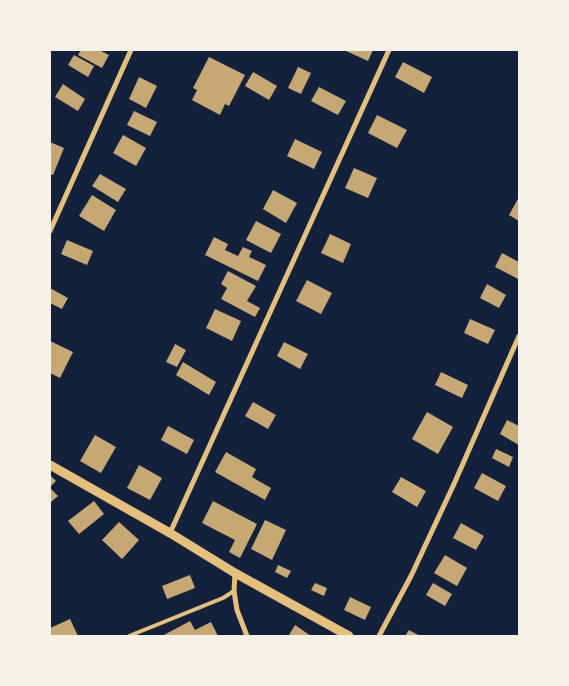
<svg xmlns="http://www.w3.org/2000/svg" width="569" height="686" viewBox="0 0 569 686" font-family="Barlow,sans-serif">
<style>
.building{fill:#c6a872}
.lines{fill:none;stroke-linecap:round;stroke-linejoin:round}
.service{stroke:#e5c07b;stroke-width:4}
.minor{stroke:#e5c07b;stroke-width:5}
.tertiary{stroke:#e5c07b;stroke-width:9}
</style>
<rect width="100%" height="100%" fill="#14213d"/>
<g class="building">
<path d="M81,50H99L109,55L102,68L78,55Z"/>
<path d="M344,50H373L368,61Z"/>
<path d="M74,55L94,66L88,77L68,65Z"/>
<path d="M209,57L245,75L229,106L225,104L220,115L192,100L197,90L193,88Z"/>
<path d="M403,62L432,77L424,93L395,77Z"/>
<path d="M298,67L311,73L301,94L288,88Z"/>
<path d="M253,72L277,86L269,100L245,86Z"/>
<path d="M139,77L157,86L146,108L129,99Z"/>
<path d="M63,84L85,99L78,111L55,97Z"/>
<path d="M319,87L346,101L338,115L311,101Z"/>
<path d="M134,111L157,122L150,136L127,125Z"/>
<path d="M377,115L407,130L397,148L368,133Z"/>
<path d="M123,135L146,148L136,166L113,153Z"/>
<path d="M295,139L322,152L314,169L287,156Z"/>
<path d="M50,142L64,148L53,175L50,174Z"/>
<path d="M354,168L377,178L368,198L345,188Z"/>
<path d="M100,174L126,189L118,202L92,186Z"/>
<path d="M273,190L297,203L286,223L263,209Z"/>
<path d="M92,195L116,210L104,231L79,216Z"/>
<path d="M519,197V221L509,215Z"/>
<path d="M256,221L281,234L271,253L246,240Z"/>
<path d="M330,234L351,244L343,263L321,253Z"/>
<path d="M214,237L228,244L225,250L238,256L243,247L252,251L249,257L266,265L258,281L205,255Z"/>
<path d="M67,240L93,251L87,265L61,254Z"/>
<path d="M502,253L519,262V277L518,279L495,267Z"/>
<path d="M228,271L256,286L247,301L260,308L255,317L221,299L227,288L221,284Z"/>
<path d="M307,280L332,293L321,314L296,301Z"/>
<path d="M487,284L506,295L499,308L480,298Z"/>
<path d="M50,288L68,298L62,309L50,303Z"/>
<path d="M215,309L241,321L232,341L206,328Z"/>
<path d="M470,319L495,330L488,344L464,333Z"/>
<path d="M50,341L73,352L60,378L50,373Z"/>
<path d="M284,342L308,354L300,369L277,356Z"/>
<path d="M175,344L186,350L177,367L166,362Z"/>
<path d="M183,362L216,382L209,395L176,375Z"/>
<path d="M441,372L468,385L462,398L435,385Z"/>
<path d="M253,402L276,415L268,429L245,416Z"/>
<path d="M427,412L453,427L438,454L412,439Z"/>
<path d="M507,420L519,426V445L500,434Z"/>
<path d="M168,426L194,440L187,454L161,440Z"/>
<path d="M95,435L116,447L101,473L80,461Z"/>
<path d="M496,449L513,457L509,467L492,458Z"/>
<path d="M226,452L256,469L252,477L271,488L265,500L215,472Z"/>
<path d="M139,465L162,478L150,500L127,488Z"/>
<path d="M482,473L506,486L498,501L474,488Z"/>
<path d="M50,475L56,481L50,487Z"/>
<path d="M401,477L426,491L417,507L392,492Z"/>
<path d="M50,488L58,496L50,503Z"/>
<path d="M94,501L104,514L79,534L68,521Z"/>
<path d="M213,501L257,524L240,558L229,552L235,540L202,523Z"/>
<path d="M265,520L286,530L272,560L251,549Z"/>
<path d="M119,522L139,540L122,559L102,540Z"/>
<path d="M461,523L484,536L476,550L453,538Z"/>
<path d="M445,555L467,568L457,586L434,573Z"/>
<path d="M278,565L291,571L287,578L275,572Z"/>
<path d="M190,575L195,588L167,599L162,586Z"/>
<path d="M315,583L327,588L324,596L311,590Z"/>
<path d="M433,583L452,594L445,606L426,595Z"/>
<path d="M350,597L371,607L365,620L344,610Z"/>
<path d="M70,619L78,636H50V628Z"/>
<path d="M190,621L195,630L211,622L218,636H164V635Z"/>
<path d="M295,625L311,636H291L289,635Z"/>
<path d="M409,630L420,636H405Z"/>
</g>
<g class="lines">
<path class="service" d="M129,636L223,598L234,591"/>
<g class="minor">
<path d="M50,231L131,50"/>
<path d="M170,533L389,50"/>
<path d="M235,573L234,591L237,610L247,636"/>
<path d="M379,636L411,576L454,484L519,336"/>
</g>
<path class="tertiary" d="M50,465L170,533L235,573L349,636"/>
</g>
<rect width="569" height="686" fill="none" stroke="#f6f1e7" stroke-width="102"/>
</svg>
